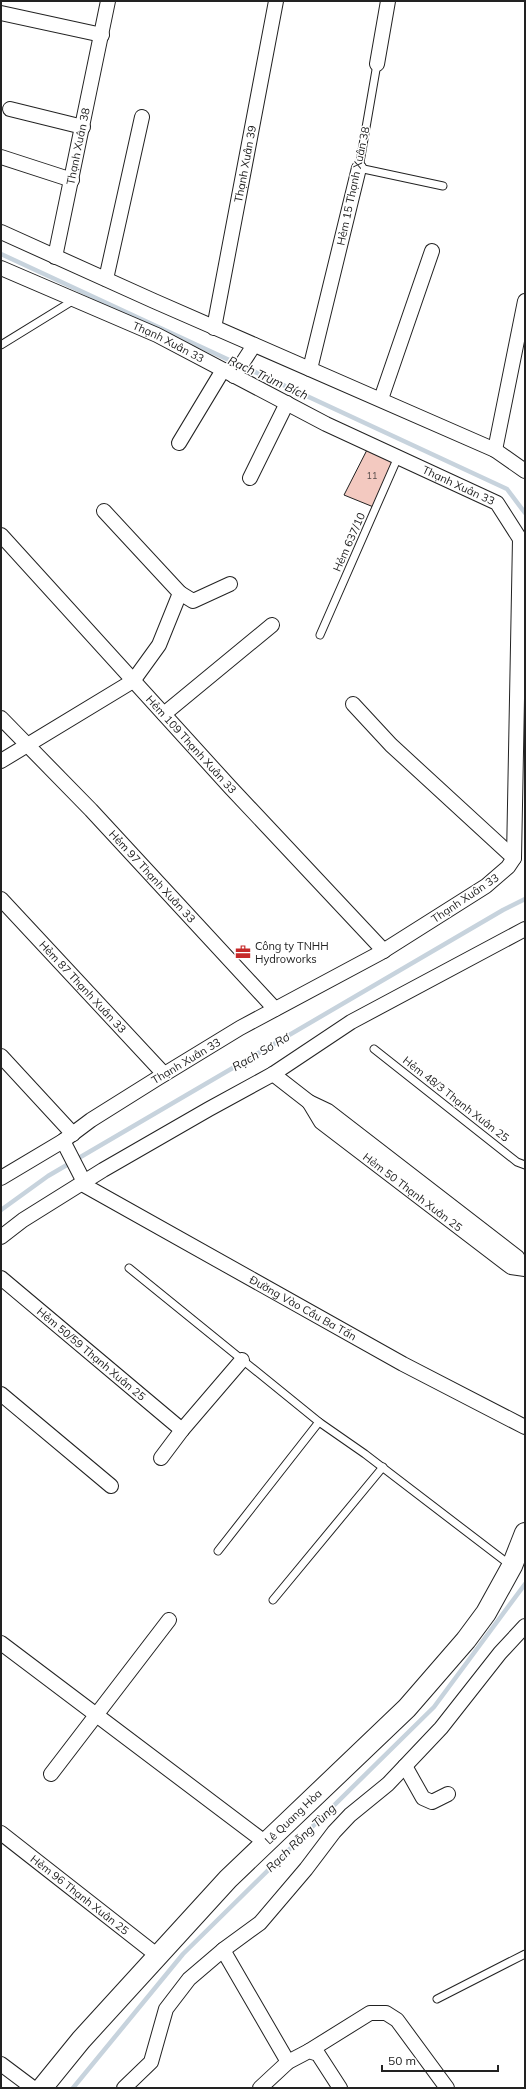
<svg xmlns="http://www.w3.org/2000/svg" width="526" height="2089" viewBox="0 0 526 2089" font-family="Mulish,sans-serif">
<style>
.lines{fill:none;stroke-linecap:round;stroke-linejoin:round}
.stream{stroke:#c7d3dd;stroke-width:4.5}
.building{fill:#f3c9c0;stroke:#222}
.lane-casing{stroke:#222;stroke-width:9}
.street-casing{stroke:#222;stroke-width:16}
.secondary-casing{stroke:#222;stroke-width:22}
.lane{stroke:#fff;stroke-width:7}
.street{stroke:#fff;stroke-width:14}
.secondary{stroke:#fff;stroke-width:20}
.labels{text-anchor:middle;stroke-width:3;stroke-linejoin:round;paint-order:stroke}
.number-label{font-size:9px;fill:#564c4a}
.street-label{font-size:11px;fill:#222;stroke:#fff}
.poi-label{font-size:11px;fill:#222;stroke:#fff;text-anchor:start}
.water-label{font-size:12px;font-style:italic;fill:#222;stroke:#fff}
</style>
<rect width="100%" height="100%" fill="#fff"/>
<g class="lines">
<g class="stream">
<path d="M1,254L507,489L525,513"/>
<path d="M1,1210L48,1176L503,910L525,899"/>
<path d="M73,2088L183,1954L434,1707L525,1584"/>
</g>
</g>
<path class="building" d="M370,444L398,457L376,508L344,495Z"/>
<g class="lines">
<g class="lane-casing">
<g id="lane">
<path d="M377,64L359,168L443,186"/>
<path d="M1,345L74,300"/>
<path d="M320,635L398,457"/>
<path d="M374,1049L517,1162L525,1165"/>
<path d="M129,1268L319,1422L365,1454L510,1565"/>
<path d="M218,1551L319,1422"/>
<path d="M273,1600L383,1467"/>
<path d="M437,1999L525,1954"/>
</g>
</g>
<g class="street-casing">
<g id="street">
<path d="M1,13L102,35"/>
<path d="M377,64L388,1"/>
<path d="M10,109L83,127"/>
<path d="M1,157L72,180"/>
<path d="M1,232L154,301L495,450L525,471"/>
<path id="s1" d="M55,257L108,1"/>
<path id="s2" d="M1,268L157,335L326,424L497,503L520,539L514,858L508,867L486,886L380,953L240,1028L158,1078L91,1120L63,1141L1,1178"/>
<path d="M106,279L142,117"/>
<path id="s3" d="M214,328L276,1"/>
<path d="M310,369L359,168"/>
<path d="M234,376L254,345"/>
<path d="M381,399L432,251"/>
<path d="M179,443L223,370"/>
<path d="M495,450L525,301"/>
<path d="M250,478L287,403"/>
<path id="s4" d="M1,535L230,787L384,951"/>
<path d="M180,593L193,601L230,584"/>
<path d="M353,704L391,745L514,858"/>
<path d="M164,714L272,625"/>
<path id="s5" d="M1,718L91,810L275,1009"/>
<path d="M1,761L133,681L159,645L180,593L104,511"/>
<path id="s6" d="M1,899L164,1074"/>
<path d="M1,1056L73,1134"/>
<path d="M273,1074L309,1102"/>
<path id="s7" d="M63,1141L82,1178V1184L403,1364L525,1427"/>
<path d="M1,1237L23,1220L103,1170L209,1109L273,1074L351,1022L525,929"/>
<path id="s8" d="M525,1269L517,1257L328,1111L309,1102L321,1122L511,1267L525,1269"/>
<path id="s9" d="M1,1278L182,1430"/>
<path d="M1,1394L111,1486"/>
<path d="M161,1458L182,1430L242,1360"/>
<path d="M1,1643L266,1843"/>
<path d="M405,1766L423,1798L432,1802L448,1794"/>
<path d="M51,1774L169,1620"/>
<path id="s10" d="M1,1833L158,1956"/>
<path d="M223,1950L288,2062"/>
<path d="M309,2051L370,2013H386L397,2020L447,2088"/>
<path d="M1,2064L33,2088"/>
<path d="M124,2088L151,2062L166,2009L189,1979L223,1950L260,1923L306,1869L334,1832L350,1815L388,1784L441,1728L500,1653L525,1626"/>
<path d="M260,2088L288,2062L309,2051L318,2054L340,2088"/>
</g>
</g>
<g class="secondary-casing">
<g id="secondary">
<path id="s11" d="M42,2088L81,2040L228,1879L407,1708L466,1640L486,1613L512,1566L525,1533"/>
</g>
</g>
<use href="#lane" class="lane"/>
<use href="#street" class="street"/>
<use href="#secondary" class="secondary"/>
</g>
<defs>
<g id="office-bare" transform="scale(1.2)"><path d="M-6-3h4V-5.5h4V-3h4V5H-6ZM-1-4.5V-3h2v-1.5ZM-6 0V1H6V0Z" fill="#c62828" stroke="#fff" stroke-width="2.5" paint-order="stroke"/></g>
</defs>
<g fill-rule="evenodd">
<use href="#office-bare" x="243" y="952"/>
</g>
<g class="labels">
<g class="number-label">
<text x="372" y="479">11</text>
</g>
<g class="street-label">
<text dy="4" stroke="none"><textPath href="#s1" startOffset="113">Thạnh Xuân 38</textPath></text>
<text dy="4" stroke="none"><textPath href="#s3" startOffset="167">Thạnh Xuân 39</textPath></text>
<text transform="translate(353 186) rotate(-78)" y="4">Hẻm 15 Thạnh Xuân 38</text>
<text dy="4" stroke="none"><textPath href="#s2" startOffset="183">Thạnh Xuân 33</textPath></text>
<text dy="4" stroke="none"><textPath href="#s2" startOffset="507">Thạnh Xuân 33</textPath></text>
<text transform="translate(349 542) rotate(-66)" y="4">Hẻm 637/10</text>
<text dy="4" stroke="none"><textPath href="#s4" startOffset="283">Hẻm 109 Thạnh Xuân 33</textPath></text>
<text dy="4" stroke="none"><textPath href="#s5" startOffset="219">Hẻm 97 Thạnh Xuân 33</textPath></text>
<text transform="translate(465 898) rotate(-34)" y="4">Thạnh Xuân 33</text>
<text dy="4" stroke="none"><textPath href="#s6" startOffset="120">Hẻm 87 Thạnh Xuân 33</textPath></text>
<text transform="translate(186 1061) rotate(-31)" y="4">Thạnh Xuân 33</text>
<text transform="translate(456 1099) rotate(38)" y="4">Hẻm 48/3 Thạnh Xuân 25</text>
<text dy="4" stroke="none"><textPath href="#s8" startOffset="413">Hẻm 50 Thạnh Xuân 25</textPath></text>
<text dy="4" stroke="none"><textPath href="#s7" startOffset="301">Đường Vào Cầu Ba Tấn</textPath></text>
<text dy="4" stroke="none"><textPath href="#s9" startOffset="118">Hẻm 50/59 Thạnh Xuân 25</textPath></text>
<text dy="4" stroke="none"><textPath href="#s11" startOffset="370">Lê Quang Hòa</textPath></text>
<text dy="4" stroke="none"><textPath href="#s10" startOffset="100">Hẻm 96 Thạnh Xuân 25</textPath></text>
</g>
<g class="poi-label">
<text x="255" y="950">Công ty TNHH<tspan x="255" dy="13">Hydroworks</tspan></text>
</g>
<g class="water-label">
<text transform="translate(268 378) rotate(25)" y="4">Rạch Trùm Bích</text>
<text transform="translate(261 1052) rotate(-30)" y="4">Rạch Sơ Rơ</text>
<text transform="translate(301 1838) rotate(-44)" y="4">Rạch Rỗng Tùng</text>
</g>
</g>
<rect width="526" height="2089" fill="none" stroke="#222222" stroke-width="4"/>
<path d="M382 2065v6h116v-6" fill="none" stroke="#222222" stroke-width="2"/>
<text x="388" y="2065" font-size="12" fill="#222222" stroke="#ffffff" stroke-width="3" paint-order="stroke">50 m</text>
</svg>
